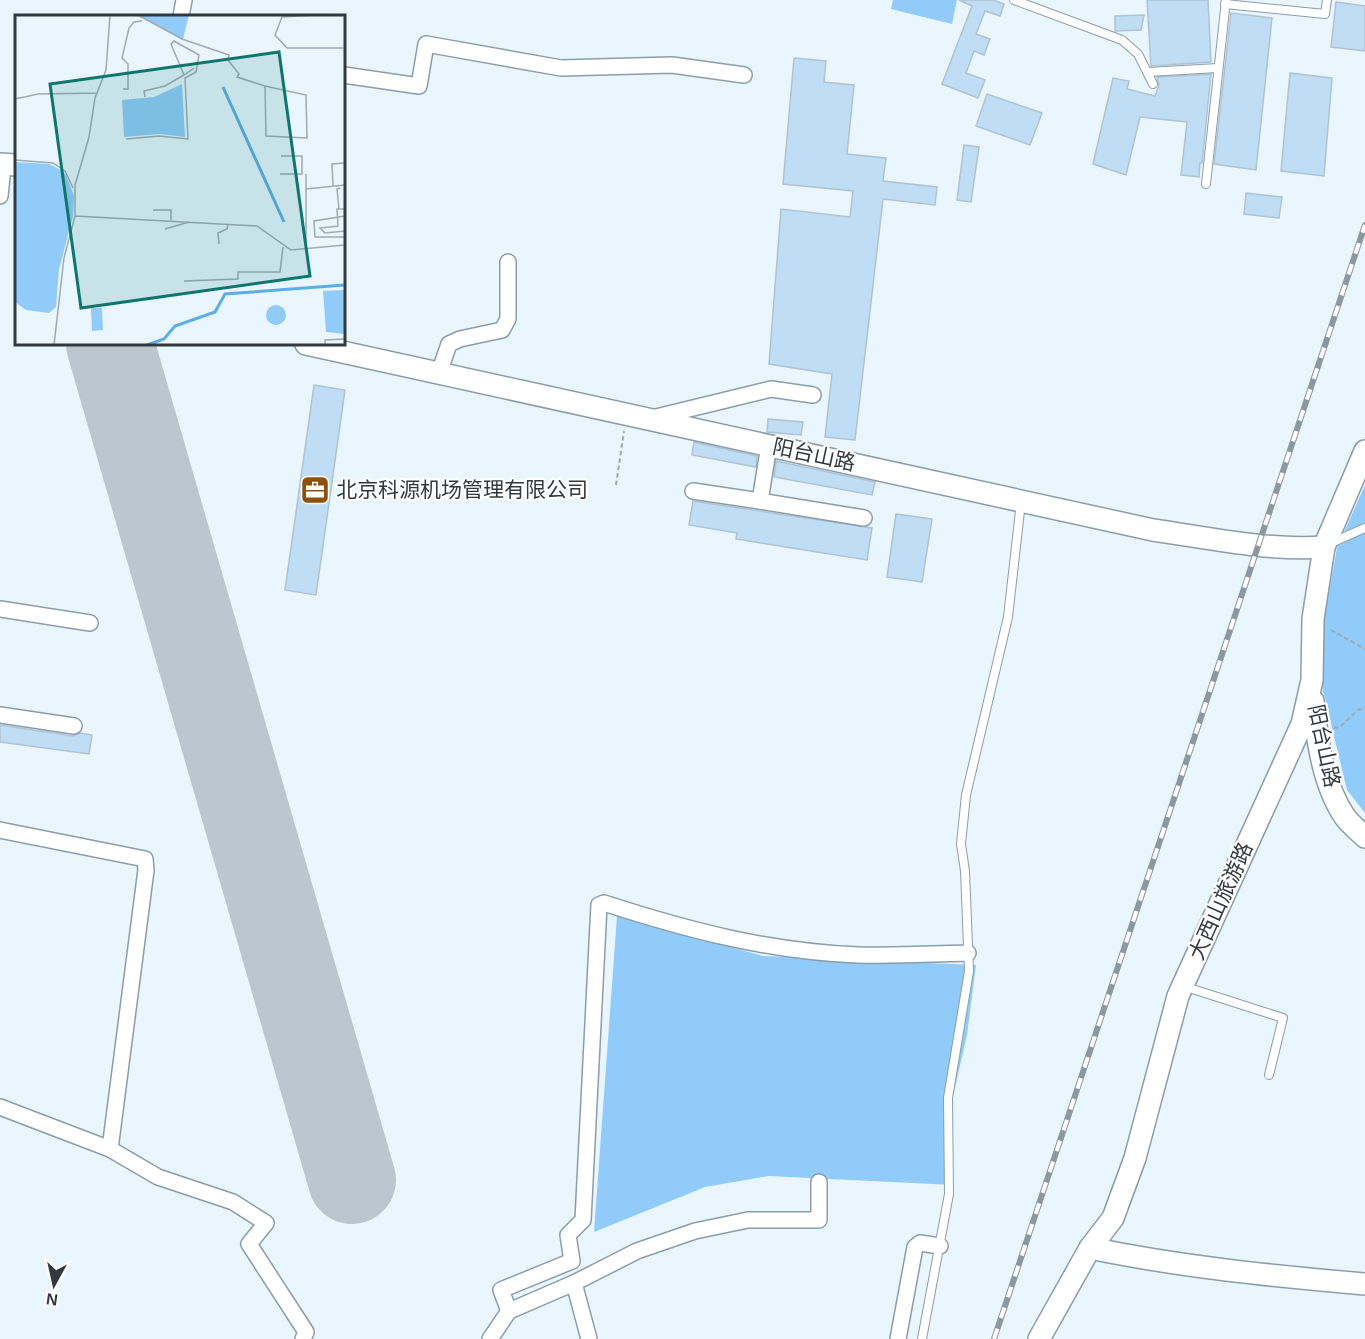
<svg xmlns="http://www.w3.org/2000/svg" width="1365" height="1339" viewBox="0 0 1365 1339" font-family="Helvetica,'Noto Sans SC',sans-serif">
<style>
.green{fill:#90cbf9}
.lines{fill:none;stroke-linecap:round;stroke-linejoin:round}
.runway{stroke:#bbc6cf;stroke-width:88}
.building{fill:#bfddf5;stroke:#b0c3d2;stroke-width:1.5}
.lane-casing{stroke:#8b9dac;stroke-width:10}
.street-casing{stroke:#8b9dac;stroke-width:18}
.secondary-casing{stroke:#8b9dac;stroke-width:24}
.path{stroke:#a0aab3;stroke-width:2;stroke-dasharray:4.5 3;stroke-linecap:butt}
.lane{stroke:#fff;stroke-width:8}
.street{stroke:#fff;stroke-width:15}
.secondary{stroke:#fff;stroke-width:21}
.rail-casing{stroke:#8d979f;stroke-width:6}
.rail{stroke:#fff;stroke-width:4;stroke-dasharray:11;stroke-linecap:butt}
.labels{text-anchor:middle;stroke-width:4.5;stroke-linejoin:round;paint-order:stroke}
.street-label{font-size:21px;fill:#323a40;stroke:#fff}
.poi-label{font-size:21px;fill:#323a40;stroke:#fff;text-anchor:start}
.inset-river{fill:none;stroke:#5dade7;stroke-width:3}
.inset-road{fill:none;stroke:#a0aab3;stroke-width:1.5}
.view{fill:#0f766e;fill-opacity:0.15;stroke:#0f766e;stroke-width:3}
.inset-edge{fill:none;stroke:#323a40;stroke-width:3}
</style>
<rect width="100%" height="100%" fill="#e9f5ff"/>
<g class="green">
<path d="M893,0H957L952,24L891,9Z"/>
<path d="M1365,485V813L1347,790L1316,662L1337,548Z"/>
<path d="M617,916L763,956L976,965L967,1035L952,1101L953,1185L769,1176L705,1187L594,1232Z"/>
</g>
<g class="lines">
<path class="runway" d="M110,344L352,1180"/>
</g>
<g class="building">
<path d="M959,0H993L1004,4L1000,16L985,11L976,34L990,39L984,55L974,51L966,73L985,80L978,98L942,84L972,6Z"/>
<path d="M1147,0H1208L1211,62L1151,66Z"/>
<path d="M1336,2L1365,6V51L1331,47Z"/>
<path d="M1231,13L1272,18L1256,170L1214,164Z"/>
<path d="M1144,15L1141,30L1115,31V16Z"/>
<path d="M794,58L826,61L824,82L854,85L847,154L886,158L883,181L937,187L935,205L883,199L855,440L825,437L832,374L769,364L781,209L850,217L853,191L783,184Z"/>
<path d="M1290,73L1332,78L1324,176L1281,171Z"/>
<path d="M1211,74L1202,163H1200L1199,177L1181,175L1187,122L1140,117L1126,175L1093,164L1113,78L1129,81L1127,89L1155,96L1159,85L1157,77Z"/>
<path d="M987,94L1042,113L1030,145L976,126Z"/>
<path d="M964,145L979,147L971,202L957,200Z"/>
<path d="M1246,193L1282,197L1279,218L1244,214Z"/>
<path d="M314,385L345,390L316,595L285,590Z"/>
<path d="M768,419L803,422L801,435L767,432Z"/>
<path d="M694,442L757,456L756,467L692,455Z"/>
<path d="M776,461L875,482L872,495L774,477Z"/>
<path d="M693,501L872,528L867,560L736,539L737,533L689,525Z"/>
<path d="M896,514L932,519L922,582L887,577Z"/>
<path d="M0,725L73,736L80,733L92,735L89,754L0,742Z"/>
</g>
<g class="lines">
<g class="lane-casing">
<g id="lane">
<path d="M1014,0L1122,40L1138,54L1153,84"/>
<path d="M1225,4L1325,14L1327,0"/>
<path d="M1148,72L1218,68"/>
<path d="M1206,184L1226,0"/>
<path d="M1331,543L1365,528"/>
<path d="M1183,986L1283,1018L1269,1075"/>
<path d="M922,1339L949,1194L948,1098L969,971L965,871L961,844L966,795L1008,617L1021,502"/>
</g>
</g>
<g class="street-casing">
<g id="street">
<path d="M181,16L184,0"/>
<path d="M344,75L419,86L426,44L561,68L672,65L744,75"/>
<path d="M0,168L2,177L0,196"/>
<path d="M439,373L449,344L460,339L502,330L508,319V262"/>
<path d="M652,418L771,389L813,395"/>
<path d="M769,445L760,501L864,518"/>
<path d="M693,491L760,501"/>
<path d="M0,609L90,623"/>
<path d="M0,715L74,726"/>
<path d="M0,830L145,859L146,870L110,1149"/>
<path d="M0,1107L110,1149L158,1177L233,1202L266,1223L249,1244L306,1332L303,1339"/>
<path d="M574,1283L637,1251L695,1231L748,1220H819V1182"/>
<path d="M509,1311L501,1290L572,1261L568,1235L583,1220L599,905L604,903C687,930 771,952 858,955C895,956 932,954 968,953"/>
<path d="M490,1339L509,1311L574,1283L589,1339"/>
<path d="M898,1339L915,1247L920,1243L940,1246"/>
</g>
</g>
<g class="secondary-casing">
<g id="secondary">
<path d="M0,164L16,165"/>
<path d="M306,344L1153,530C1209,538 1267,551 1324,547"/>
<path d="M1313,701C1317,739 1323,785 1345,817C1350,824 1359,831 1365,837"/>
<path d="M1090,1248C1181,1267 1273,1276 1365,1284"/>
<path d="M1039,1339L1090,1248L1113,1218L1135,1158L1178,996L1302,724L1312,680L1313,619L1324,547L1365,451"/>
</g>
</g>
<g class="path">
<path d="M616,485L624,431"/>
<path d="M1331,630L1365,649"/>
<path d="M1334,728L1340,727L1358,710L1365,708"/>
</g>
<use href="#lane" class="lane"/>
<use href="#street" class="street"/>
<use href="#secondary" class="secondary"/>
<g class="rail-casing">
<path id="rail" d="M994,1339L1365,225"/>
</g>
<use href="#rail" class="rail"/>
</g>
<defs>
<g id="office-square" transform="scale(1.5)"><rect x="-9" y="-9" width="18" height="18" rx="4" fill="#8b500b" stroke="#fff"/><path d="M-6-3h4V-5.5h4V-3h4V5H-6ZM-1-4.5V-3h2v-1.5ZM-6 0V1H6V0Z" fill="#fff"/></g>
</defs>
<g fill-rule="evenodd">
<use href="#office-square" x="315" y="490"/>
</g>
<g class="labels">
<g class="street-label">
<text transform="translate(814 455) rotate(12)" y="7">阳台山路</text>
<text transform="translate(1324 746) rotate(78)" y="7">阳台山路</text>
<text transform="translate(1221 901) rotate(-66)" y="7">大西山旅游路</text>
</g>
<g class="poi-label">
<text x="336" y="497">北京科源机场管理有限公司</text>
</g>
</g>
<g transform="translate(15 15)">
<rect width="330" height="330" fill="#e9f5ff"/>
<path d="M121,0H174L168,24ZM167,69L170,122L145,119L109,122L107,85L139,82ZM0,147L34,149L44,154L51,160L59,181L58,201L44,255L41,292L34,298L11,295L0,287ZM330,275V319L311,317L308,276ZM251 300a10 10 0 1 1 20 0a10 10 0 1 1-20 0ZM76,293H87L88,315L77,316Z" fill="#90cbf9"/>
<path class="inset-river" d="M208,72L269,207M132,330L149,324L160,311L200,297L210,279L330,270"/>
<path class="inset-road" d="M123,0L167,24L214,40L213,45L224,59L222,62L250,71L251,121L292,123L291,80L250,71M301,0L267,2L260,20L272,33H330M108,74H113V49L107,43L114,13L119,7L127,6M130,82L129,76L150,71L169,60M0,84L23,79L83,78M111,124L144,121L173,124L170,63L181,57L184,40L159,26L156,29L169,60L179,53M0,145L38,148L50,156L58,173M265,159H287V141H266M291,159V234M318,171L317,149L330,148M291,174L330,170M324,194L322,174L325,173M330,194H322L323,211L305,213L310,218L330,216M138,195H156V205M60,201L242,211L276,235L330,230M330,201L299,206L300,222H330M150,214L174,207M204,229L203,218L212,214L213,209M169,266L223,264V257H265L268,232M39,330L49,243L60,201V170L74,122L80,83L91,55L95,0M310,330V325L330,324"/>
<path class="view" d="M264,37L295,261L66,293L35,69Z"/>
<rect width="330" height="330" class="inset-edge"/>
</g>
<g transform="translate(54 1285) rotate(188)" stroke="#ffffff" stroke-width="4.5" paint-order="stroke">
<path d="M0-4.5L10 22L0 15L-10 22Z" fill="#323a40"/>
<text y="-9" font-size="16" font-weight="bold" text-anchor="middle" fill="#323a40">N</text>
</g>
</svg>
